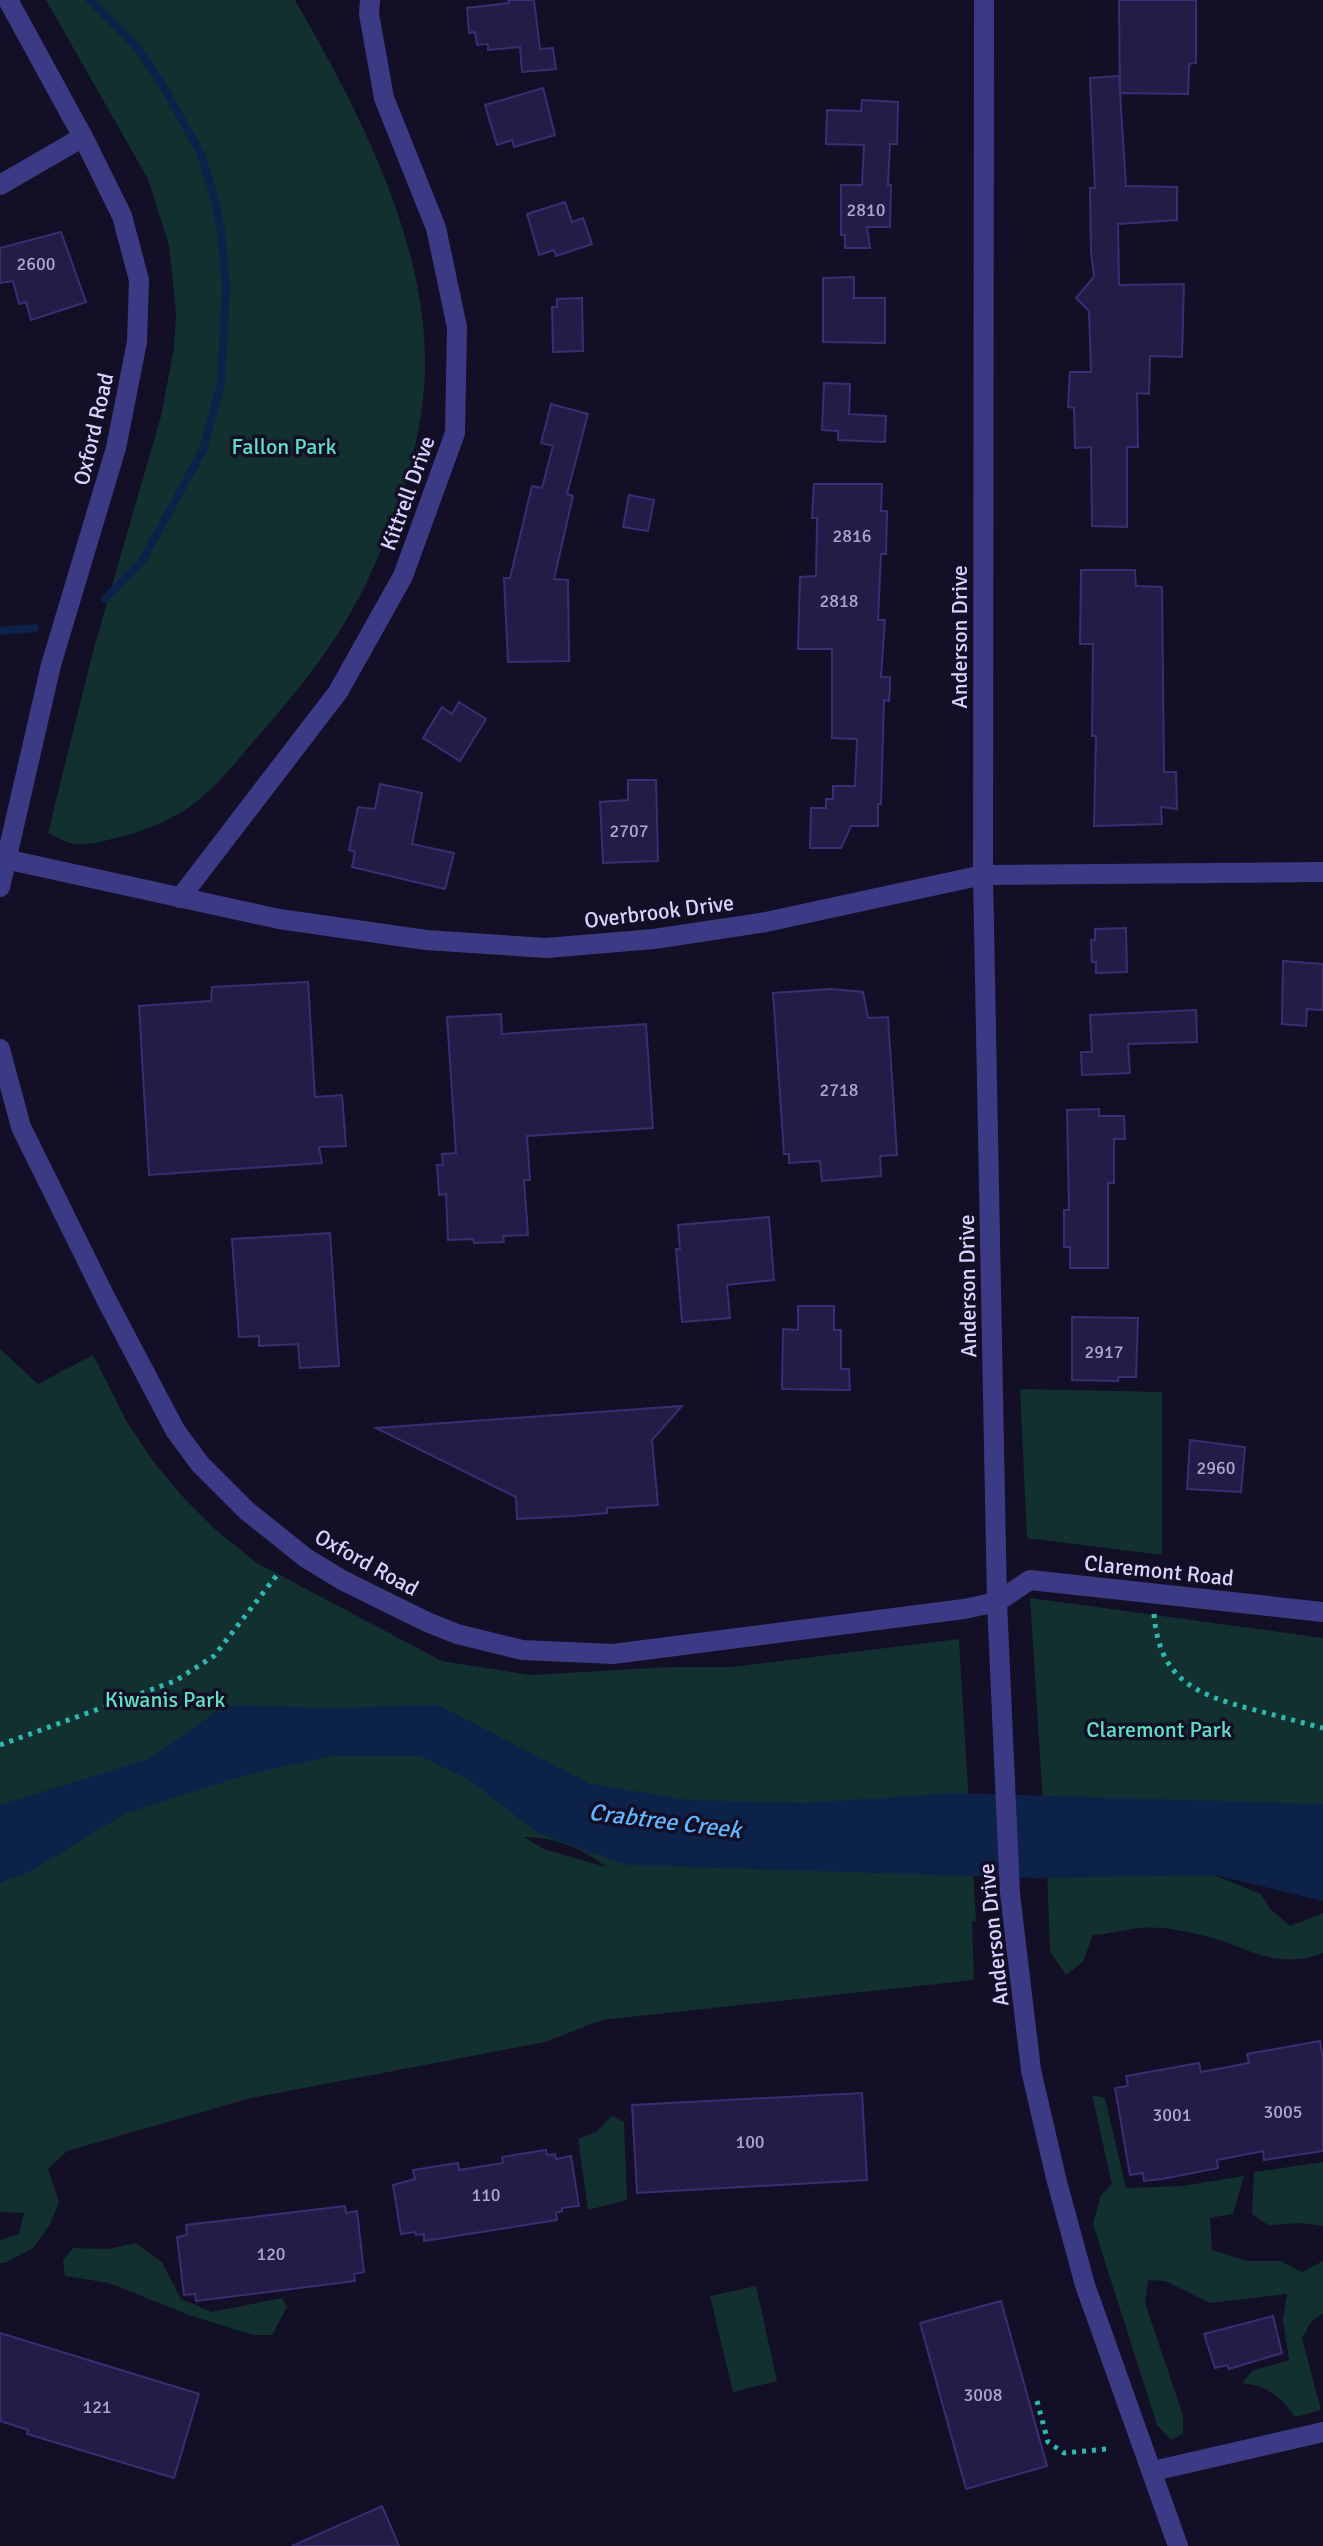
<svg xmlns="http://www.w3.org/2000/svg" width="1323" height="2546" viewBox="0 0 1323 2546" font-family="Signika,sans-serif">
<style>
.green{fill:#12302f;fill-rule:evenodd}
.water{fill:#0c2248}
.lines{fill:none;stroke-linecap:round;stroke-linejoin:round}
.stream{stroke:#0c2248;stroke-width:8}
.building{fill:#241b47;stroke:#3b2d73;stroke-width:2}
.path{stroke:#2fb8b0;stroke-width:5;stroke-dasharray:4 6;stroke-linecap:butt}
.minor{stroke:#3d3a85;stroke-width:20}
.labels{text-anchor:middle;stroke-width:7;stroke-linejoin:round;paint-order:stroke}
.number-label{font-size:18px;fill:#aca6d1}
.street-label{font-size:22px;fill:#d9d4ff;stroke:#130f26}
.park-label{font-size:22px;fill:#5fe0c0;stroke:#130f26}
.water-label{font-size:24px;font-style:italic;fill:#62b6ff;stroke:#130f26}
</style>
<rect width="100%" height="100%" fill="#130f26"/>
<g class="green">
<path d="M46,0H295C356,106 421,229 425,353C427,429 401,507 370,575C340,640 300,689 253,742C232,767 212,792 185,810C163,824 138,833 112,839C101,842 82,846 70,843C63,841 55,836 48,833L92,655L161,416L174,348L176,313L169,245L148,179Z"/>
<path d="M0,1349L38,1384L93,1355L127,1422L153,1461L183,1497L216,1530L257,1563L442,1661L531,1675L670,1667H731L959,1639L976,1921L972,1922L974,1980L602,2020L545,2042L251,2098L67,2151L48,2169L59,2202L49,2226L33,2248L5,2263H0V2240L19,2234L24,2213L0,2212ZM524,1837C554,1837 582,1848 606,1867L544,1849Z"/>
<path d="M1020,1389L1162,1392V1555L1027,1538Z"/>
<path d="M1030,1598L1323,1638V1866L1045,1834Z"/>
<path d="M1047,1867H1194L1261,1894L1270,1909L1290,1926L1323,1913V1953C1270,1973 1241,1941 1192,1933C1177,1930 1157,1926 1142,1928C1125,1929 1110,1934 1093,1935L1083,1962L1066,1975L1050,1952Z"/>
<path d="M1092,2095L1105,2098L1126,2188L1182,2186L1244,2176L1233,2214L1210,2218L1212,2250L1246,2261H1281L1302,2272L1323,2261V2313L1311,2322L1302,2338L1321,2410L1295,2417C1280,2396 1268,2386 1242,2383L1252,2371L1289,2360L1283,2320L1287,2294L1210,2303L1165,2281L1148,2280L1145,2303L1183,2415V2434L1171,2440L1157,2425L1093,2224L1101,2195L1112,2184Z"/>
<path d="M612,2116L624,2122L627,2200L588,2210L578,2139L596,2132Z"/>
<path d="M1323,2162V2226L1302,2223L1268,2225L1252,2214L1254,2172Z"/>
<path d="M135,2243L162,2262L181,2299L212,2312L282,2298L287,2307L272,2335H253L189,2315L109,2283L65,2276L63,2260L73,2248L108,2249Z"/>
<path d="M756,2286L777,2381L733,2392L710,2296Z"/>
</g>
<path class="water" d="M226,1705L331,1708L438,1705L591,1784L689,1800L805,1803L952,1793L1323,1804V1901L1215,1875L1033,1878L627,1865L538,1833L468,1779L419,1756H331L247,1775L126,1813L33,1870L0,1883V1805L148,1759Z"/>
<g class="lines">
<g class="stream">
<path d="M90,0L137,47L162,84L200,152L213,192L221,229L226,288L221,383L203,450L142,561L105,599"/>
<path d="M0,631L35,628"/>
</g>
</g>
<g class="building">
<path d="M508,0H534L540,49L553,48L556,69L522,72L520,47L488,50V44L477,45L475,32L469,33L467,8L509,3Z"/>
<path d="M1119,0H1196V63L1189,64L1188,94L1120,93L1126,186L1177,187V220L1118,224L1119,285L1184,284L1182,357L1150,356L1149,394L1137,393L1138,447H1127V527L1092,526L1091,447L1075,448L1074,408L1068,407L1070,372H1091L1089,311L1076,298L1094,277L1091,251L1090,188H1095L1090,78L1119,76L1120,93Z"/>
<path d="M543,88L555,135L514,147L512,140L497,145L485,105Z"/>
<path d="M862,100L898,102L897,144H890L888,185H891L890,227H867L870,248H845V235H841V185H862L864,145L826,144L827,110L861,111Z"/>
<path d="M565,202L572,222L583,218L592,244L556,256L554,250L539,255L527,214Z"/>
<path d="M61,232L86,302L31,320L26,302L19,304L13,281L0,283V248Z"/>
<path d="M854,277V298H885V343L823,342V278Z"/>
<path d="M582,298L583,351L553,352L552,307H557V299Z"/>
<path d="M824,383L850,384L849,414L886,416L885,442L838,440V431L822,430Z"/>
<path d="M551,404L588,414L567,494L573,496L554,579L568,580L569,661L508,662L504,578H510L532,486L542,488L553,446L541,443Z"/>
<path d="M814,484H882L881,511H887L886,554H881L878,620H885L881,677H890V689L889,701L884,700L881,804H878V826H851L841,848H810L811,808H826V799H833V786H855L857,739L832,738V649H798L800,577L816,576L817,518H812Z"/>
<path d="M629,495L654,500L648,531L623,527Z"/>
<path d="M1081,570H1135L1136,586L1162,587L1164,772H1176L1177,809L1161,807L1162,824L1094,826L1096,736H1092L1093,644H1080Z"/>
<path d="M459,702L486,719L460,761L423,738L442,707L452,714Z"/>
<path d="M628,780H656L658,861L603,863L600,802L628,800Z"/>
<path d="M380,784L422,793L412,844L454,853L445,889L352,867L355,852L349,850L358,807L375,809Z"/>
<path d="M1126,928L1127,972L1096,973V962H1092L1091,940H1095V929Z"/>
<path d="M1283,961L1323,964V1010L1307,1009L1306,1026L1282,1024Z"/>
<path d="M308,982L315,1097L342,1095L346,1146L319,1147L322,1163L149,1175L139,1006L211,1001L212,987Z"/>
<path d="M831,989L863,992L868,1018L888,1017L897,1155L880,1156L881,1176L822,1181L820,1161L789,1163V1154H784L773,993Z"/>
<path d="M1196,1010L1197,1042L1128,1044L1130,1073L1082,1075L1081,1052H1092L1090,1015Z"/>
<path d="M501,1014L502,1034L646,1024L653,1128L527,1136L530,1180H524L528,1235L503,1236L504,1242L474,1243L473,1239L448,1240L446,1194L439,1195L437,1165H443L442,1154L456,1153L447,1017Z"/>
<path d="M1099,1109V1116H1124L1125,1139H1114V1183H1108V1268H1070V1247H1064V1210H1069L1067,1110Z"/>
<path d="M769,1217L774,1280L727,1285L730,1318L682,1322L676,1249H680L678,1225Z"/>
<path d="M330,1233L339,1366L300,1368L298,1344L259,1346V1336L239,1337L232,1239Z"/>
<path d="M798,1306H834V1330H841V1369H849L850,1390L782,1389L783,1329L798,1330Z"/>
<path d="M1072,1317L1138,1318L1136,1377H1119L1118,1381L1072,1380Z"/>
<path d="M682,1406L652,1440L658,1505L607,1508V1513L573,1516L517,1519L516,1497L376,1428Z"/>
<path d="M1190,1440L1245,1447L1241,1492L1187,1489Z"/>
<path d="M1320,2041L1323,2059V2151L1264,2160L1263,2151L1217,2160L1218,2168L1162,2179L1144,2181L1143,2173L1130,2175L1115,2088L1128,2086L1126,2076L1199,2063L1201,2072L1249,2063L1247,2054Z"/>
<path d="M862,2093L867,2180L637,2193L632,2105Z"/>
<path d="M546,2150L547,2155L555,2154L556,2159L571,2156L579,2206L562,2208V2211L556,2213L557,2220L424,2241V2234L416,2235L415,2232L401,2234L393,2185L415,2179L413,2170L458,2163L459,2170L503,2163L502,2157Z"/>
<path d="M345,2206L346,2213L357,2211L364,2272L354,2274L355,2281L196,2301L195,2294L184,2295L177,2237L187,2235L186,2225Z"/>
<path d="M1001,2301L1047,2466L966,2489L920,2323Z"/>
<path d="M1273,2316L1282,2353L1229,2369L1227,2365L1215,2368L1204,2334Z"/>
<path d="M0,2333L199,2394L174,2478L27,2434L28,2430L0,2421Z"/>
<path d="M382,2506L399,2546H292Z"/>
</g>
<g class="lines">
<g class="path">
<path d="M1154,1614C1159,1678 1194,1694 1251,1709C1275,1715 1299,1722 1323,1728"/>
<path d="M0,1745L175,1681L214,1656L277,1575"/>
<path d="M1037,2401L1048,2442L1064,2453L1107,2449"/>
</g>
<g class="minor">
<path d="M984,0L983,875L997,1602L1010,1894L1031,2070L1056,2178L1085,2285L1178,2546"/>
<path d="M0,185L83,137"/>
<path d="M5,859L279,919L426,940L546,948L654,939L766,922L983,875L1323,872"/>
<path d="M0,887L51,665L116,448L137,342L139,280L122,216L83,137L8,0"/>
<path d="M180,898L338,692L403,576L455,433L457,327L436,228L384,98L369,14L370,0"/>
<path d="M0,1049L21,1127L106,1299L175,1430L200,1464L247,1511L306,1558L342,1580L427,1622L457,1634L522,1650L613,1654L964,1609L997,1602L1030,1580L1323,1612"/>
<path d="M1153,2471L1323,2432"/>
</g>
</g>
<g class="labels">
<g class="number-label">
<text x="866" y="216">2810</text>
<text x="36" y="270">2600</text>
<text x="852" y="542">2816</text>
<text x="839" y="607">2818</text>
<text x="629" y="837">2707</text>
<text x="839" y="1096">2718</text>
<text x="1104" y="1358">2917</text>
<text x="1216" y="1474">2960</text>
<text x="1283" y="2118">3005</text>
<text x="1172" y="2121">3001</text>
<text x="750" y="2148">100</text>
<text x="486" y="2201">110</text>
<text x="271" y="2260">120</text>
<text x="983" y="2401">3008</text>
<text x="97" y="2413">121</text>
</g>
<g class="street-label">
<text transform="translate(93 429) rotate(-77)" y="8">Oxford Road</text>
<text transform="translate(407 493) rotate(-70)" y="8">Kittrell Drive</text>
<text transform="translate(959 637) rotate(-90)" y="8">Anderson Drive</text>
<text transform="translate(659 911) rotate(-7)" y="8">Overbrook Drive</text>
<text transform="translate(967 1286) rotate(-91)" y="8">Anderson Drive</text>
<text transform="translate(367 1562) rotate(29)" y="8">Oxford Road</text>
<text transform="translate(1159 1570) rotate(6)" y="8">Claremont Road</text>
<text transform="translate(993 1935) rotate(-96)" y="8">Anderson Drive</text>
</g>
<g class="park-label">
<text x="284" y="454">Fallon Park</text>
<text x="165" y="1707">Kiwanis Park</text>
<text x="1159" y="1737">Claremont Park</text>
</g>
<g class="water-label">
<text transform="translate(665 1821) rotate(7)" y="8">Crabtree Creek</text>
</g>
</g>
</svg>
